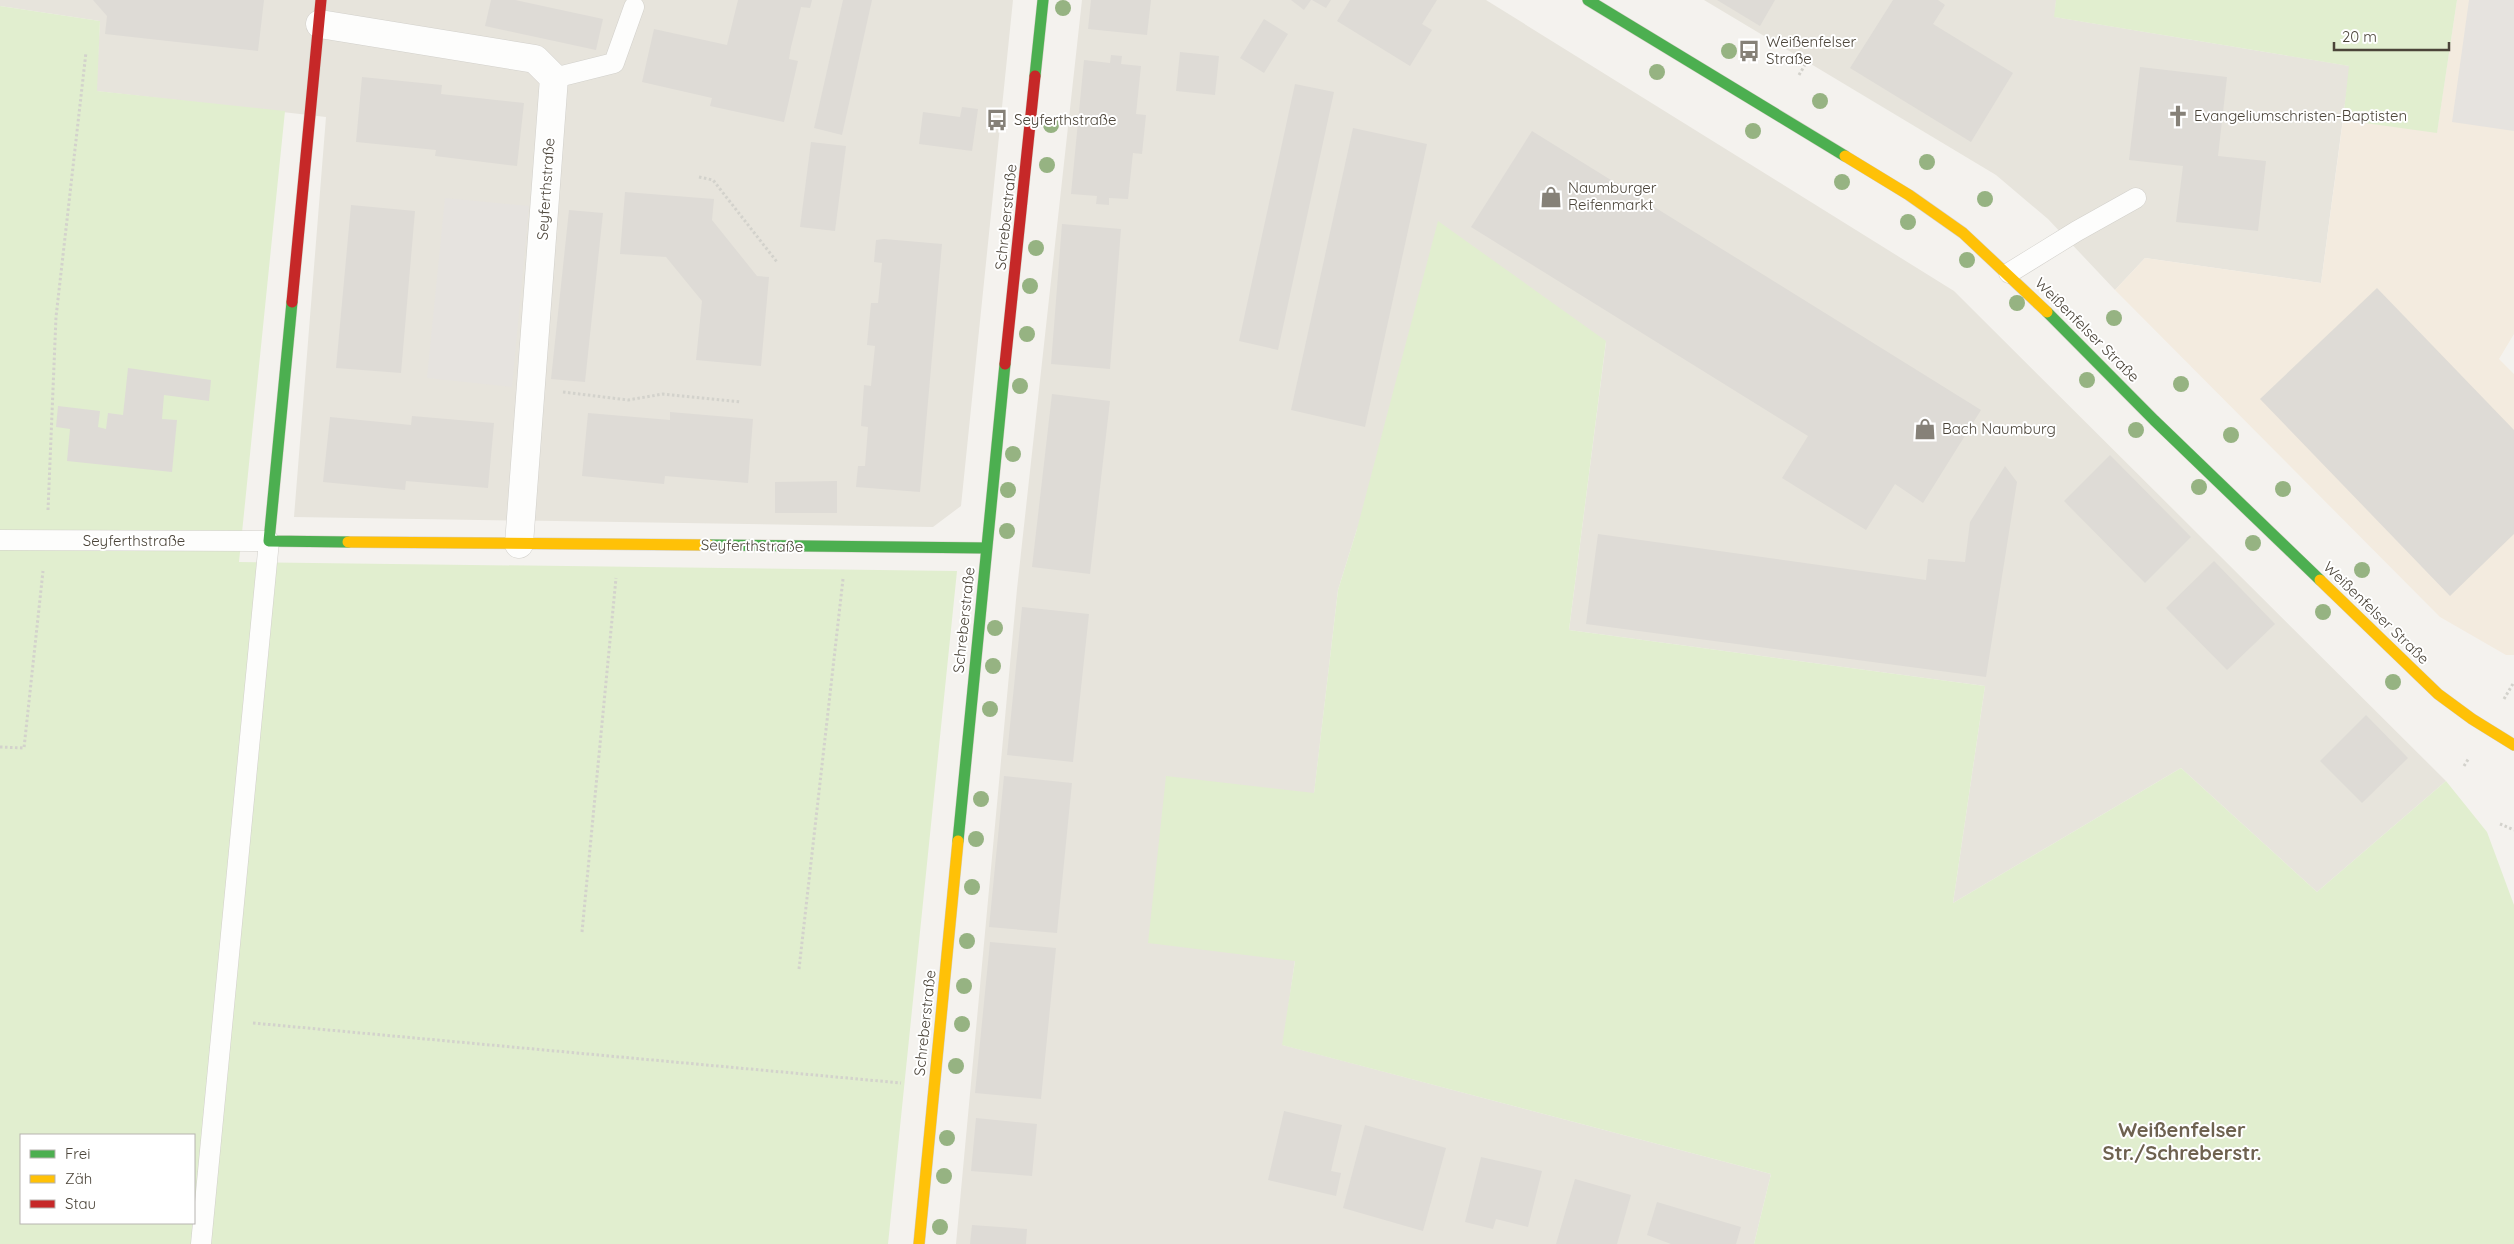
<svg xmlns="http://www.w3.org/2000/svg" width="2514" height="1244" viewBox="0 0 2514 1244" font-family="Quicksand,sans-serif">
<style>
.residential{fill:#e7e4dc}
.commercial{fill:#f3ebdf}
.green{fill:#e1eecf;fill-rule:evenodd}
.parking{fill:#e6e3df}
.building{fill:#dedbd6}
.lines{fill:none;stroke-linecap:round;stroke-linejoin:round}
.lane-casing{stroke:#d2d0cb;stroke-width:21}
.street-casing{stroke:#d2d0cb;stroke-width:29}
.fast-casing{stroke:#d3cfc5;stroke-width:12}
.slow-casing{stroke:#d3cfc5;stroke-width:12}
.jam-casing{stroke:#d3cfc5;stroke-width:12}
.path{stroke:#d3d2cc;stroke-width:3;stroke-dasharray:2.5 2.5;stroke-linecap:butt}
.lane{stroke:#fdfdfc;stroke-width:20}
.street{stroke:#fdfdfc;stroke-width:28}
.fast{stroke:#4caf50;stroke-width:11}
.slow{stroke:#ffc107;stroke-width:11}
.jam{stroke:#c62828;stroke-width:11}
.tree{fill:#96b382}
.labels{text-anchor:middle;stroke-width:4;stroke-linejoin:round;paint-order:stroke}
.poi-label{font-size:15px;fill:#4b4439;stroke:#fff;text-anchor:start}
.street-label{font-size:15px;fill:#4b4439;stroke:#fff}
.district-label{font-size:20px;font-weight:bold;fill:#6e6250;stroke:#fff}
</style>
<rect width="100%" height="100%" fill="#f4f2ee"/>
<g class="residential">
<path d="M0,0H1013L961,506L933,527L294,517L326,117L96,91L100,21L0,6Z"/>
<path d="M1082,0H1486L1954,291L2446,781L2317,892L2181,768L1953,903L1985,686L1569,630L1606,342L1357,529L1338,590L1314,794L1166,777L1295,960L1283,1045L1771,1174L1754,1244H956L1017,589Z"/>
<path d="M1704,0H2056L2055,17L2350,66L2321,283L2145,258L2115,290L2048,219L1996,175Z"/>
</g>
<path class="commercial" d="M2457,0H2514V334L2499,359L2514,374V655H2506L2440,617L2115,290L2145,258L2321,283L2343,120L2437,132Z"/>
<g class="green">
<path d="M2056,0H2457L2437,133L2343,120L2349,66L2054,17Z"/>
<path d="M0,6L100,21L97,91L285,111L239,562L957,571L888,1244H0ZM21,1135H194V1223H21Z"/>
<path d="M1438,221L1606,341L1569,630L1985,686L1953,903L2181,768L2317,892L2446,781L2487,832L2514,905V1244H1754L1771,1174L1282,1045L1295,961L1148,943L1166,776L1314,793L1338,590L1357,529Z"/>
</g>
<g class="parking">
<path d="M2469,0H2514V131L2452,122Z"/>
<path d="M445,198L529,206L512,387L427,378Z"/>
</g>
<g class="building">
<path d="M93,0H264L258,51L105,34L107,16Z"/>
<path d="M491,0H515L603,19L596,50L485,26Z"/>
<path d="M738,0H812L810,8L801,7L791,47L789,59L798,61L784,122L710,106L712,98L642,82L654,29L727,45Z"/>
<path d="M843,0H872L842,135L814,128Z"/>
<path d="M1091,0H1151L1147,35L1088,29Z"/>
<path d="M1291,0H1311L1304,10Z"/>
<path d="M1312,0H1331L1326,8Z"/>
<path d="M1350,0H1437L1422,24L1432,30L1410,66L1337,21Z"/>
<path d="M1717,0H1775L1760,26Z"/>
<path d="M1893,0H1938L1945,5L1933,24L2013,73L1971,142L1850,68Z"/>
<path d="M1264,19L1288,34L1264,73L1240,58Z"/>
<path d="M1180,52L1219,56L1215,95L1176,91Z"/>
<path d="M1111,55L1122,56L1121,64L1141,66L1136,114L1146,115L1142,154L1133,153L1128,199L1109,198V205L1096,204L1097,196L1071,194L1084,60L1110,63Z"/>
<path d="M2140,67L2227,77L2218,156L2266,161L2258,231L2176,222L2183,166L2129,160Z"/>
<path d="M362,77L442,85L441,94L524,103L517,166L435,156L436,150L356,142Z"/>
<path d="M1295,84L1334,92L1278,350L1239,341Z"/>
<path d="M962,107L978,109L972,151L919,144L923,112L960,117Z"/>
<path d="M1353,128L1427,144L1365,427L1291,410Z"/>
<path d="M1532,131L1981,410L1923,503L1895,484L1866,530L1782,478L1808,436L1471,227Z"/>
<path d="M811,142L846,146L835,231L800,227Z"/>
<path d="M625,192L714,199L712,220L757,276L769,277L761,366L696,360L702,301L666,257L620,254Z"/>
<path d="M351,205L415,211L401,373L336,368Z"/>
<path d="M569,210L603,213L585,382L551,379Z"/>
<path d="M1062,224L1121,229L1110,369L1051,364Z"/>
<path d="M884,239L942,244L920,492L856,487L858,466H865L868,427L861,426L864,385L871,386L875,346L867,345L871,303H878L882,263L874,262L876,240Z"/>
<path d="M2377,288L2514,430V534L2450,596L2260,399Z"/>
<path d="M128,368L211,380L209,401L164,395L162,419L177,420L172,472L67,461L70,429L56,427L58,406L100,411L98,427L106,429L108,413L123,415Z"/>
<path d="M1052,394L1110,401L1090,574L1032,567Z"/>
<path d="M670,412L753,419L748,483L665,476L664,484L582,476L588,413L670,420Z"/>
<path d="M412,416L494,423L488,488L406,481L405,490L323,482L330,417L411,425Z"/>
<path d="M2110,455L2191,537L2145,583L2064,501Z"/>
<path d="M2005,466L2017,482L1986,677L1586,624L1598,534L1926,580L1928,559L1965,562L1970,522Z"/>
<path d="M837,481V513H775V482Z"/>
<path d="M2214,561L2275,624L2227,670L2166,608Z"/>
<path d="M1022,607L1089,614L1073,762L1007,755Z"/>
<path d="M2366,715L2408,758L2362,803L2320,761Z"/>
<path d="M1004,776L1072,783L1057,933L989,927Z"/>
<path d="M990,942L1056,948L1041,1099L975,1093Z"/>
<path d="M1284,1111L1342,1125L1331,1171L1341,1173L1336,1196L1268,1180Z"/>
<path d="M976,1118L1037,1124L1032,1176L971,1171Z"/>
<path d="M1365,1125L1446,1148L1423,1231L1343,1208Z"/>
<path d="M1481,1157L1542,1171L1528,1227L1496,1219L1493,1229L1465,1222Z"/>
<path d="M1575,1179L1631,1195L1617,1244H1556Z"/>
<path d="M1657,1202L1741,1227L1736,1244H1671L1647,1235Z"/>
<path d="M972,1225L1027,1229L1026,1244H970Z"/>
</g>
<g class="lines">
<g class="lane-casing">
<g id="lane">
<path d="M554,78L614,63L634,7"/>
<path d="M2009,273L2077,231L2136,198"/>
<path d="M0,540L269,541L201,1244"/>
</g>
</g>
<g class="street-casing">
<path id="street" d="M320,24L535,59L554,78L519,544"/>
</g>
<g class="fast-casing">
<g id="fast">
<path d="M1588,0L1845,156"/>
<path d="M1035,76L1043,0"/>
<path d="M292,302L269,541L348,542"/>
<path d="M2047,312L2154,420L2320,580"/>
<path d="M709,545L986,548"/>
<path d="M958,841L1005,364"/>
</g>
</g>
<g class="slow-casing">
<g id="slow">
<path d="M1845,156L1909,195L1963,233L2047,312"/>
<path d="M348,542L709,545"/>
<path d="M2320,580L2438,694L2472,719L2514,745"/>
<path d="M919,1244L958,841"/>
</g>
</g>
<g class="jam-casing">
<g id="jam">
<path d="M292,302L321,0"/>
<path d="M1005,364L1035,76"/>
</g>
</g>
<g class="path">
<path d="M1799,75L1806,63"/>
<path d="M699,177L713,180L777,262"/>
<path d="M563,392L628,400L663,394L741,402"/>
<path d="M48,510L56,317L86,52"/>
<path d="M2504,699L2514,682"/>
<path d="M0,747L24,748L43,571"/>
<path d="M2464,766L2469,758"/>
<path d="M2500,824L2514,830"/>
<path d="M582,932L616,578"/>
<path d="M799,969L843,579"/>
<path d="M253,1023L901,1083"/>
</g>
<use href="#lane" class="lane"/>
<use href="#street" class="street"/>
<use href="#fast" class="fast"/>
<use href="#slow" class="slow"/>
<use href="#jam" class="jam"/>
</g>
<g class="tree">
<circle cx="1063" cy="8" r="8"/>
<circle cx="1729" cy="51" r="8"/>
<circle cx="1657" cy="72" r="8"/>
<circle cx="1820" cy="101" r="8"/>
<circle cx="1051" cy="125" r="8"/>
<circle cx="1753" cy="131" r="8"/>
<circle cx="1927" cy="162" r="8"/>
<circle cx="1047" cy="165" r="8"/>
<circle cx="1842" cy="182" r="8"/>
<circle cx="1985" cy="199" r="8"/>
<circle cx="1908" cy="222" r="8"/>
<circle cx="1036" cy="248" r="8"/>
<circle cx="1967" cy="260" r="8"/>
<circle cx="1030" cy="286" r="8"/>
<circle cx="2017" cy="303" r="8"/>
<circle cx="2114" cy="318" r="8"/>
<circle cx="1027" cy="334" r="8"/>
<circle cx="2087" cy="380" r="8"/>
<circle cx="2181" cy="384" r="8"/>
<circle cx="1020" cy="386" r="8"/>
<circle cx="2136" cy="430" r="8"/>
<circle cx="2231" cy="435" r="8"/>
<circle cx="1013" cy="454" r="8"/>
<circle cx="2199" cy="487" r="8"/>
<circle cx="2283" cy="489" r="8"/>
<circle cx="1008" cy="490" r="8"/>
<circle cx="1007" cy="531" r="8"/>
<circle cx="2253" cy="543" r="8"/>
<circle cx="2362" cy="570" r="8"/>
<circle cx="2323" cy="612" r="8"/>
<circle cx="995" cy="628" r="8"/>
<circle cx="993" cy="666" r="8"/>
<circle cx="2393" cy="682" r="8"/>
<circle cx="990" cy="709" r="8"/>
<circle cx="981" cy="799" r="8"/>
<circle cx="976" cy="839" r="8"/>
<circle cx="972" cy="887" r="8"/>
<circle cx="967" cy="941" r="8"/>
<circle cx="964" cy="986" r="8"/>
<circle cx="962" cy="1024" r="8"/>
<circle cx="956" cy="1066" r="8"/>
<circle cx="947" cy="1138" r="8"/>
<circle cx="944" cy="1176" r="8"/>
<circle cx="940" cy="1227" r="8"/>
</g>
<defs>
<g id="bus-bare" transform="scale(1.725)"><path d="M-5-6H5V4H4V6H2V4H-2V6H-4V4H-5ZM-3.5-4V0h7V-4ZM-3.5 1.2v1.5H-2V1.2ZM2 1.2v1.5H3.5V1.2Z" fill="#868178" stroke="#fff" stroke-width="2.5" paint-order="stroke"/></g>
<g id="church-bare" transform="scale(1.725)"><path d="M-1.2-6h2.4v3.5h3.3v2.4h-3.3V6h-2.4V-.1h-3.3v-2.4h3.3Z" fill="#868178" stroke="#fff" stroke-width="2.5" paint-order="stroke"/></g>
<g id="shop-bare" transform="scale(1.725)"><path d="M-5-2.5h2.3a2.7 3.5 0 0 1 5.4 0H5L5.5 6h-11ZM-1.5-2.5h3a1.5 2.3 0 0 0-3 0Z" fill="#868178" stroke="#fff" stroke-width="2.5" paint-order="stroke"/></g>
</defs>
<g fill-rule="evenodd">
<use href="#bus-bare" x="1749" y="51"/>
<use href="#church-bare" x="2178" y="116"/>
<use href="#bus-bare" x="997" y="120"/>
<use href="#shop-bare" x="1551" y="197"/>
<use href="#shop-bare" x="1925" y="429"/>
</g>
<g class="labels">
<g class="poi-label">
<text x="1766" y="47">Weißenfelser<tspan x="1766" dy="17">Straße</tspan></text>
<text x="2194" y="121">Evangeliumschristen-Baptisten</text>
<text x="1014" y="125">Seyferthstraße</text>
<text x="1568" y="193">Naumburger<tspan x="1568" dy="17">Reifenmarkt</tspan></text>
<text x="1942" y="434">Bach Naumburg</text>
</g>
<g class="street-label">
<text transform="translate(546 189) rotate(-86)" y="5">Seyferthstraße</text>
<text transform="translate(1006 217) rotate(-84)" y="5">Schreberstraße</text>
<text transform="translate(2087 330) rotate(45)" y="5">Weißenfelser Straße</text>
<text x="134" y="546">Seyferthstraße</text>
<text transform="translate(752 546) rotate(1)" y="5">Seyferthstraße</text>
<text transform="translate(2376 613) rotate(44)" y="5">Weißenfelser Straße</text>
<text transform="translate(964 620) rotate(-84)" y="5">Schreberstraße</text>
<text transform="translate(925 1023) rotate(-84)" y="5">Schreberstraße</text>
</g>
<g class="district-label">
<text x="2182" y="1137">Weißenfelser<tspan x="2182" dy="23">Str./Schreberstr.</tspan></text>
</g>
</g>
<rect x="20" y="1134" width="175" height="90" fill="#ffffff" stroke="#b7b4b0"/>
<rect x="30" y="1150" width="25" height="8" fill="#4caf50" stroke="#b7b4b0"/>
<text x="65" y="1159" font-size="15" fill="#4b4439">Frei</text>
<rect x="30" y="1175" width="25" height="8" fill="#ffc107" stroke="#b7b4b0"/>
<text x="65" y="1184" font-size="15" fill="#4b4439">Zäh</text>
<rect x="30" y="1200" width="25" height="8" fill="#c62828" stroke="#b7b4b0"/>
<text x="65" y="1209" font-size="15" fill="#4b4439">Stau</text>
<path d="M2334 42v8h115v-8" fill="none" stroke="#4b4439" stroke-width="2.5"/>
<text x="2342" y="42" font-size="15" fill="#4b4439" stroke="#ffffff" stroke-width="4" paint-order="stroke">20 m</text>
</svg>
